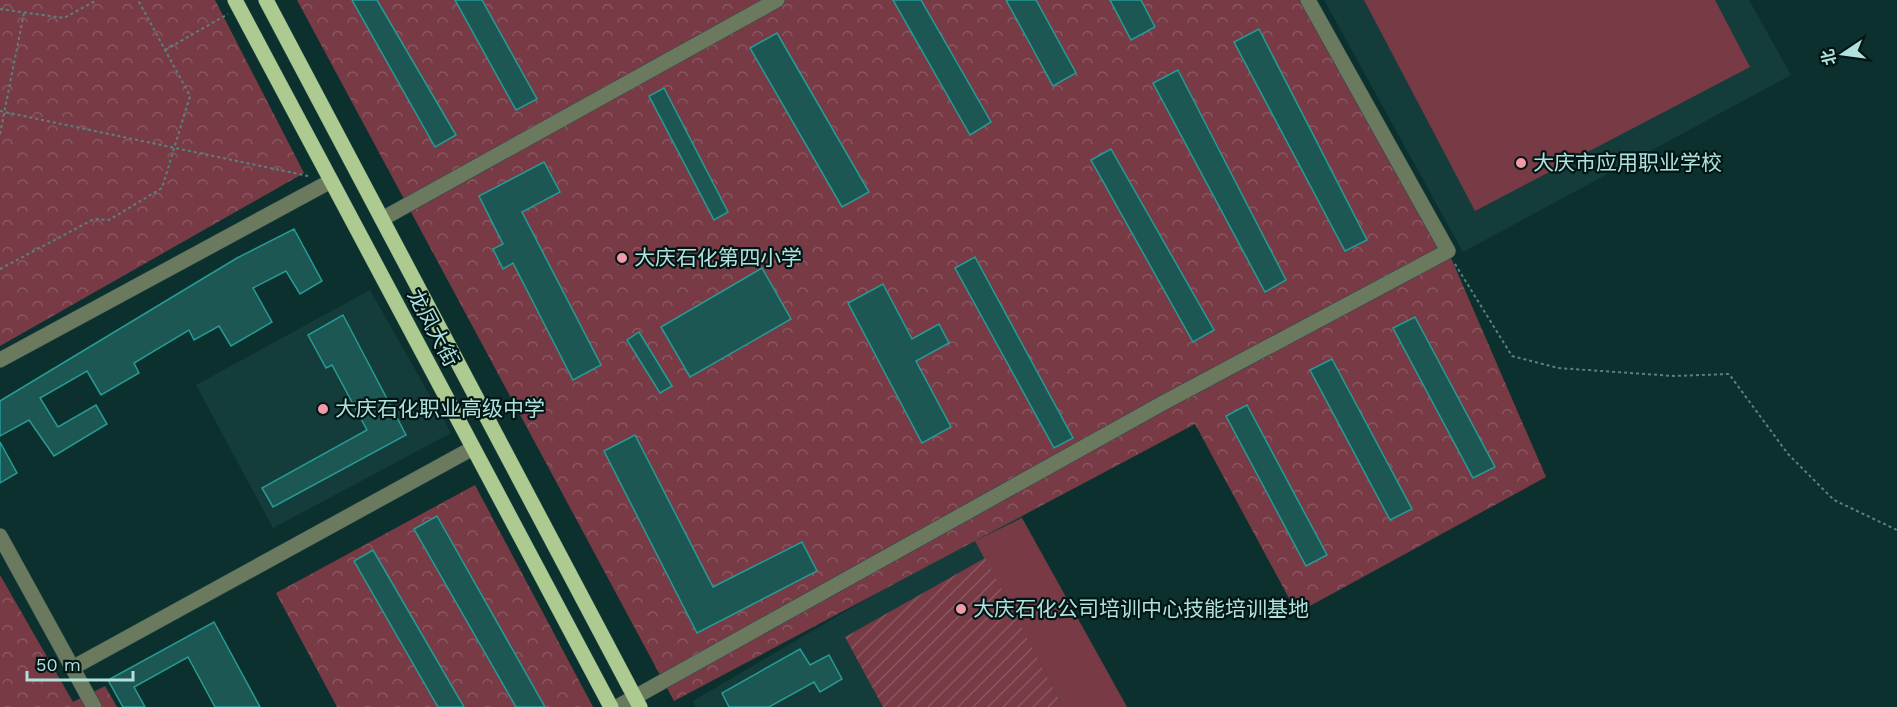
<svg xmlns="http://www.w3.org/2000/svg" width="1897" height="707" viewBox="0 0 1897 707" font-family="'Work Sans','Noto Sans SC',sans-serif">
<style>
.built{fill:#143c3a}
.grass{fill:#783b46}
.forest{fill:url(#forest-crowns)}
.garden{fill:url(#garden-furrows)}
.building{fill:#1c5754;stroke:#259c96;stroke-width:1.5}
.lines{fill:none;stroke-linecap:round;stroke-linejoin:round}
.minor-casing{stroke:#264c4a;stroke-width:16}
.major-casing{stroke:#264c4a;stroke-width:16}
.path{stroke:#58827f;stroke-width:2;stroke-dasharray:3 3;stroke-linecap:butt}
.minor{stroke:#6b7a5e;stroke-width:15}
.major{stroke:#adca90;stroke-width:15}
.poi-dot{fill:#f39aa8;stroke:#011615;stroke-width:2}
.labels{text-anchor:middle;stroke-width:4.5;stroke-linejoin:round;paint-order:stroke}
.poi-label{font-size:21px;fill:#b1e1dd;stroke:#011615;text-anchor:start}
.street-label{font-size:21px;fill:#b1e1dd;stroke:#011615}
</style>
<defs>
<pattern id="forest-crowns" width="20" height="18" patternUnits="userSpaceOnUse" patternTransform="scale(1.5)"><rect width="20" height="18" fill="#783b46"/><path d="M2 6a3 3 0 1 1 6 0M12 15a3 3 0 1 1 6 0" fill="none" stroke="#895760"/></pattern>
<pattern id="garden-furrows" width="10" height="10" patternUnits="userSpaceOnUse" patternTransform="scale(1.5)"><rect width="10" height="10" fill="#783b46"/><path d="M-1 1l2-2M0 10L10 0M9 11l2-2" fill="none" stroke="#895760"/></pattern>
</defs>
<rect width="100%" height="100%" fill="#0c302e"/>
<g class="built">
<path d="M1324,0H1749L1791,75L1463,252Z"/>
<path d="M370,290L451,433L273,528L196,385Z"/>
<path d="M1018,510L1127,707H696L693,701Z"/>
</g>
<g class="grass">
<path d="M1364,0H1715L1750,67L1475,211Z"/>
<path d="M1022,518L1127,707H1063L975,541Z"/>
</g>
<g class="forest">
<path d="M0,0H215L304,173L0,346Z"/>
<path d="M297,0H1308L1448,251L1546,477L1297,613L1195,424L674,701Z"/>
<path d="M475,485L593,707H337L276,593Z"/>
<path d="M0,575L73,702L105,686L117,707H0Z"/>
</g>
<path class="garden" d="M985,558L1063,707H883L845,637Z"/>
<g class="building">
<path d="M352,0H377L456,135L435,147Z"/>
<path d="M455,0H482L537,99L516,110Z"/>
<path d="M893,0H921L991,122L970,135Z"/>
<path d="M1006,0H1036L1076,73L1053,86Z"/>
<path d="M1110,0H1141L1155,27L1131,40Z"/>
<path d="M1259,29L1367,240L1345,251L1234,42Z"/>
<path d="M777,33L869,192L842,207L750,48Z"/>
<path d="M1178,70L1286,280L1265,292L1153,83Z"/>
<path d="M664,88L728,212L714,220L649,96Z"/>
<path d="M1111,149L1214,330L1193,342L1091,160Z"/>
<path d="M544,162L560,192L522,212L601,365L573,380L513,263L503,269L493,249L503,244L479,196Z"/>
<path d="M294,229L322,281L300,294L286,271L253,288L272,322L231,346L219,326L194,340L189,330L134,363L139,373L101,395L87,371L40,398L58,427L96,405L107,424L54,456L29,420L0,436V401L237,258Z"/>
<path d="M975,257L1073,438L1054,448L955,268Z"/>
<path d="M762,268L791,319L690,377L661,327Z"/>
<path d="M883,284L912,339L939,324L949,343L916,361L951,427L922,443L848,303Z"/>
<path d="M343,315L406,435L273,507L262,488L367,430L332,365L326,368L308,335Z"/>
<path d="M1415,317L1495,467L1473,478L1393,328Z"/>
<path d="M639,332L672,386L660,393L627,340Z"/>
<path d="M1332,359L1412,509L1390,520L1310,370Z"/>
<path d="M1247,405L1327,555L1306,566L1226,416Z"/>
<path d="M635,435L713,587L802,542L817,571L697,633L604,451Z"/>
<path d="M0,442L17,473L0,483Z"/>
<path d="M437,516L545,707H516L414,529Z"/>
<path d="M373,550L464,707H438L354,561Z"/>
<path d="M214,622L260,707H215L188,657L134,687L145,707H123L108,680Z"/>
<path d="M800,649L810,665L829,655L842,679L820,692L814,682L769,707H729L722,693Z"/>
</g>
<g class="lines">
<g class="minor-casing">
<g id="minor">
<path d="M382,219L777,0"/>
<path d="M0,360L331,181"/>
<path d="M0,536L94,707"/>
<path d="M72,668L473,448"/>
<path d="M617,707L1163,403L1448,251L1308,0"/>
</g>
</g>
<g class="major-casing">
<g id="major">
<path d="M235,0L611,707"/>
<path d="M266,0L640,707"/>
</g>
</g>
<g class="path">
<path d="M0,9L64,18L97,0"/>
<path d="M165,50L228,14"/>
<path d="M0,111L308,176"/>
<path d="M0,134L24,13"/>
<path d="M1455,264L1512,356L1558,368L1674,376L1729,374L1788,454L1834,500L1897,530"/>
<path d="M0,269L94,219L109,220L162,188L190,96L138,0"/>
</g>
<use href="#minor" class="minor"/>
<use href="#major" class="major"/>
</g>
<g class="poi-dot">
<circle cx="1521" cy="163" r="6"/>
<circle cx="622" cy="258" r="6"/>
<circle cx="323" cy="409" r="6"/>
<circle cx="961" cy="609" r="6"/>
</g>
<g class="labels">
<g class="poi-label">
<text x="1533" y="170">大庆市应用职业学校</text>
<text x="634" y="265">大庆石化第四小学</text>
<text x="335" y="416">大庆石化职业高级中学</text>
<text x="973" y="616">大庆石化公司培训中心技能培训基地</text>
</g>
<g class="street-label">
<text transform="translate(433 328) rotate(62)" y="7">龙凤大街</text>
</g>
</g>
<g transform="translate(1843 54) rotate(257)" stroke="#011615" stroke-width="4.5" paint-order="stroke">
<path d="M0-4.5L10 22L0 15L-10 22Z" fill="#b1e1dd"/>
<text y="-9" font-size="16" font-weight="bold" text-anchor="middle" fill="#b1e1dd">北</text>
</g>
<path d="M27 671v9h106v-9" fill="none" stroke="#b1e1dd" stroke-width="3"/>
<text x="36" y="671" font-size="18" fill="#b1e1dd" stroke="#011615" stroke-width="4.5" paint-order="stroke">50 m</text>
</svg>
